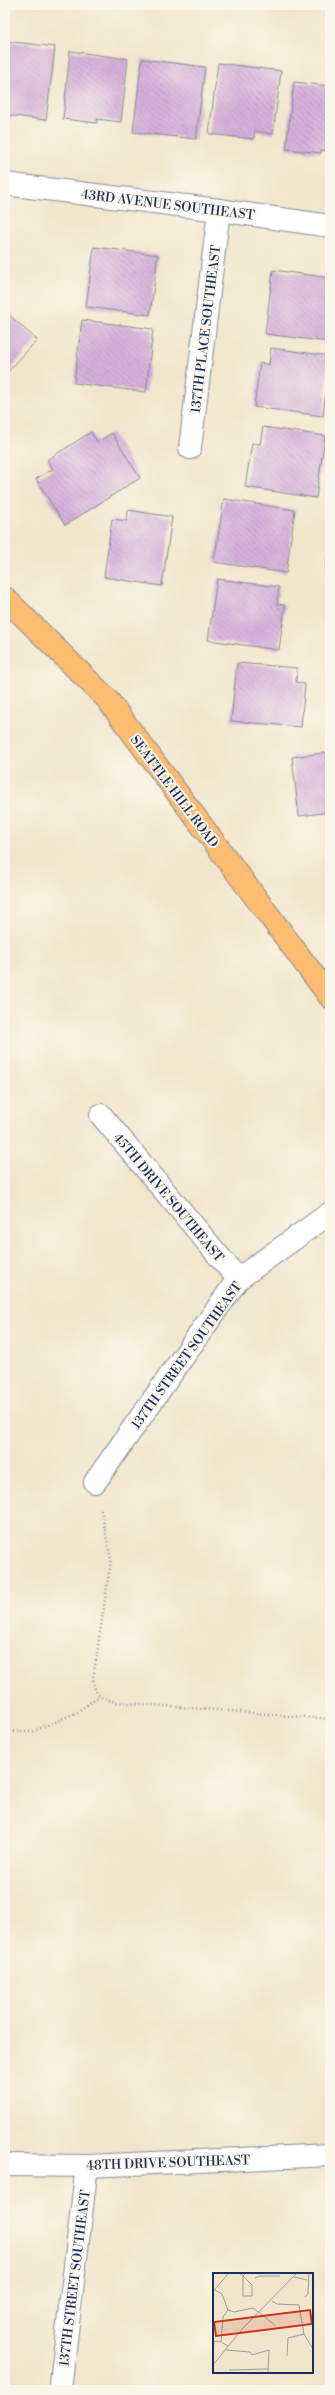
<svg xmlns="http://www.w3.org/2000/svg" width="335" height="2395" viewBox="0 0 335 2395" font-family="'Libre Bodoni',serif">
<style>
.building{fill:url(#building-back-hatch)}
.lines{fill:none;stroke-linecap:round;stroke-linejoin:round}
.minor-casing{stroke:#868a94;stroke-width:24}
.major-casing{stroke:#868a94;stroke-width:24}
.path{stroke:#868a94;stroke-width:2.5;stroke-dasharray:1 3;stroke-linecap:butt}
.minor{stroke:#fff;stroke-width:22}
.major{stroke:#febc70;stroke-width:22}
.labels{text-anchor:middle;stroke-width:4;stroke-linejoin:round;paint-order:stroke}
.street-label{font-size:13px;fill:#1b2f5e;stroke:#fbf7ec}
.inset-road{fill:none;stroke:#9b9d9f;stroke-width:1}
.view{fill:#c8321e;fill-opacity:0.15;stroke:#c8321e;stroke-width:2}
.inset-edge{fill:none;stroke:#1b2f5e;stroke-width:2}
</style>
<defs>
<pattern id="building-back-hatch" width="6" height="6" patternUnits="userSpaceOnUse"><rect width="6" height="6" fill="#d6b0db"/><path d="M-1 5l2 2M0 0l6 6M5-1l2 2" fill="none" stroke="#ad90b5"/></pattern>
</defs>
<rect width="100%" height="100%" fill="#fbf7ec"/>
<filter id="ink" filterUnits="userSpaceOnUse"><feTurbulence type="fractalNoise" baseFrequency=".025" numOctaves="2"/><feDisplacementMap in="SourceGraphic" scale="8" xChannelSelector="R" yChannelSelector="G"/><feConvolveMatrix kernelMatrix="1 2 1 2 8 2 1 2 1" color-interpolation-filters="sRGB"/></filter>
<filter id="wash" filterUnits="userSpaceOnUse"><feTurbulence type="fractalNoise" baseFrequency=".012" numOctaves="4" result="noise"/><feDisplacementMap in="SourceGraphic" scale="16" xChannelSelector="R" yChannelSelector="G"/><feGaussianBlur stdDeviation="0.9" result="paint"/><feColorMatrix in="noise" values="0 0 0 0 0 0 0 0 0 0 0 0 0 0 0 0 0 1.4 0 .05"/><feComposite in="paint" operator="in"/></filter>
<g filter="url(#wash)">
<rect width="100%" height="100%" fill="#f1e6cb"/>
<g id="blocks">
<g class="building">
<path d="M5,41L55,47L46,120L5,115Z"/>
<path d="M70,51L128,59L121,122L97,119V123L63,119Z"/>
<path d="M142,59L205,67L196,139L133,132Z"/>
<path d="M218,63L281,71L273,134L255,131L254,139L209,134Z"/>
<path d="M294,82L330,86V151L321,150V153L286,149Z"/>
<path d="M94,247L158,255L150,315L86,307Z"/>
<path d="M273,270L330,278V342L265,334Z"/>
<path d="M5,311L37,340L5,375Z"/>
<path d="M82,320L153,329L146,392L74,383Z"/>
<path d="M271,348L330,356L323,416L254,407L260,363L269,365Z"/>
<path d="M263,427L325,436L316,498L245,487L252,443L260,444Z"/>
<path d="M91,432L97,442L112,433L140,478L65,525L36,479L53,469L47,460Z"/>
<path d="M224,499L295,510L286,573L214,562Z"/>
<path d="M128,510L172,517L162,586L104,577L112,519L127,521Z"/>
<rect x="327" y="557" width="3" height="72"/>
<path d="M217,579L279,587L277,604L285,605L279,650L208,640Z"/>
<path d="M237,663L297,668L296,682L305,684L301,727L231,721Z"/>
<path d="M330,752V812L299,816L292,757Z"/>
</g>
</g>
</g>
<g filter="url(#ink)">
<use href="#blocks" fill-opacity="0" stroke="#868a94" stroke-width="1"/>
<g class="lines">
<g class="minor-casing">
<g id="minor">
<path d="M5,184L219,210L330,226"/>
<path d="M190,448L219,210"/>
<path d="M101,1115L238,1279"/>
<path d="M95,1482L238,1279L330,1213"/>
<path d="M5,2165L87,2166L330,2155"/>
<path d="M60,2390L87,2166"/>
</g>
</g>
<g class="major-casing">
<path id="major" d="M5,598L107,699L330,997"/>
</g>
<g class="path">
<path d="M101,1510L111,1560L93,1679C95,1697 99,1696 115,1702L330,1719"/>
<path d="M5,1731L31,1732L76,1713L99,1696"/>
</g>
<use href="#minor" class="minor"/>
<use href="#major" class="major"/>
</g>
</g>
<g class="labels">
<g class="street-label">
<text transform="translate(168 204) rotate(7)" y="5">43RD AVENUE SOUTHEAST</text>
<text transform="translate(205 329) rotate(-83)" y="5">137TH PLACE SOUTHEAST</text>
<text transform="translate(175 791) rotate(53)" y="5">SEATTLE HILL ROAD</text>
<text transform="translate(169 1197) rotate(50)" y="5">45TH DRIVE SOUTHEAST</text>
<text transform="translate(186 1355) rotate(-54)" y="5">137TH STREET SOUTHEAST</text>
<text transform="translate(168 2162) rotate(-2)" y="5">48TH DRIVE SOUTHEAST</text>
<text transform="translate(74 2278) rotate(-83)" y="5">137TH STREET SOUTHEAST</text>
</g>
</g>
<g transform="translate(213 2273)">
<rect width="100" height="100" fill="#f1e6cb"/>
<path class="inset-road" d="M26,0L30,3L39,12V23H30V3L32,0M81,4L94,7M42,5L46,3H67M0,16L9,21L15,37M2,16L16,0M92,24L95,21L96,0M59,28L64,31L86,32L91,61L100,76M15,37L21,39L40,35L62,52M0,68L8,69L15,73M8,69L10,44L15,37M13,77L37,79L39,82L56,77L55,100M0,80L1,68M74,83L75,65L91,61M0,92L30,55L84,0M16,97L55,96"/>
<path class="view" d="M97,37L99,51L3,63L1,49Z"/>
<rect width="100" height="100" class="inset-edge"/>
</g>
<rect width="335" height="2395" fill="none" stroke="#fbf7ec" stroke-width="20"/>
</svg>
